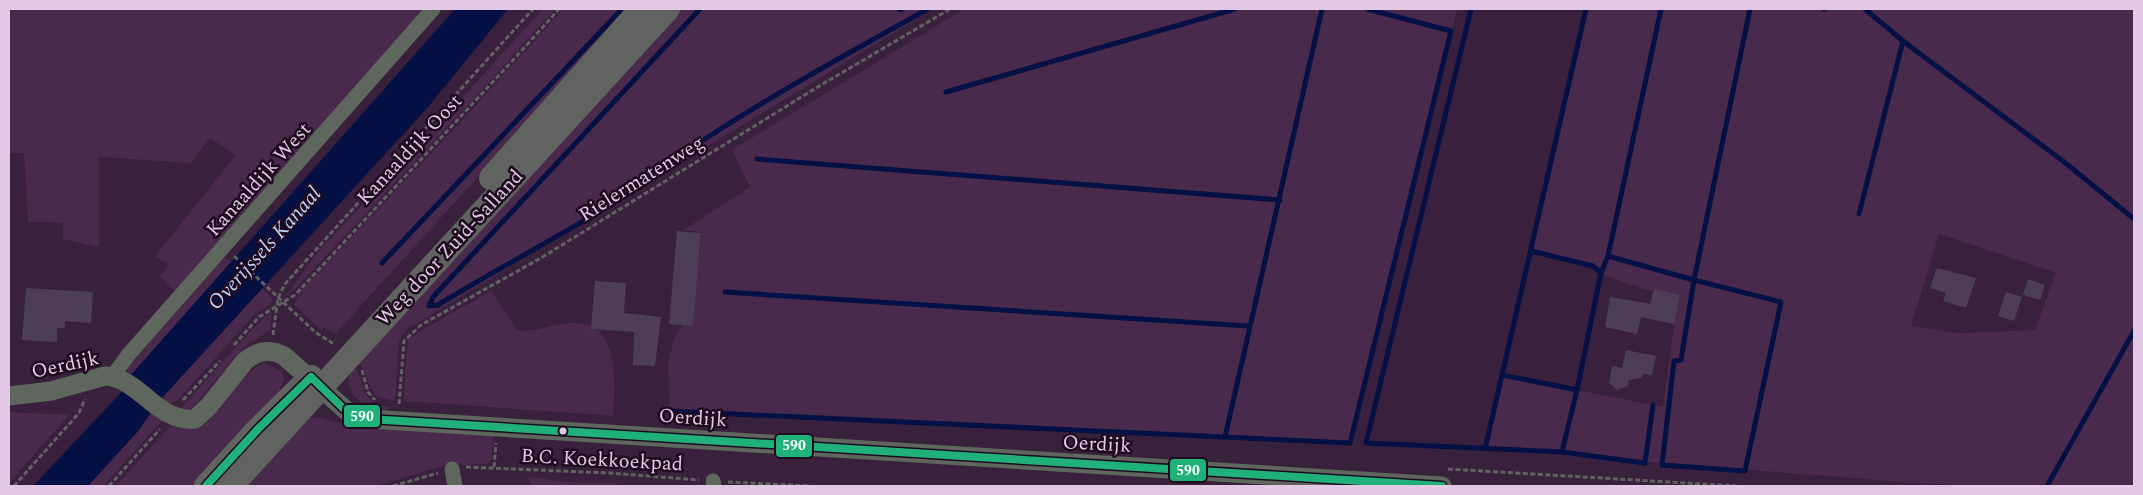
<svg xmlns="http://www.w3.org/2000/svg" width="2143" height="495" viewBox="0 0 2143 495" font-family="Spectral,serif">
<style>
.green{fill:#49294c;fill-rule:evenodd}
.water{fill:#051045}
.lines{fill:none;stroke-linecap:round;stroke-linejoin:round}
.stream{stroke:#051045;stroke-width:5}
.building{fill:#4e3d56}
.path{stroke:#626062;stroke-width:3;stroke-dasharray:5 2.5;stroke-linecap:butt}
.minor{stroke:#5e665d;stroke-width:15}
.tertiary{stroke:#5e665d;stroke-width:19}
.primary{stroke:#616361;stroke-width:24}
.bus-1-casing{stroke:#1e0b20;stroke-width:11}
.bus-1{stroke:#20b07a;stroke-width:8}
.bus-dot{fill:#e4c9e7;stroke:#1e0b20;stroke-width:2}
.labels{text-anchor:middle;stroke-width:5;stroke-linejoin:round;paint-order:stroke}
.street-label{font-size:20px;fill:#e4c9e7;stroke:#1e0b20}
.water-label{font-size:21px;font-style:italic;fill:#c0d3f8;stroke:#1e0b20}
.line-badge{stroke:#1e0b20;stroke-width:2}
.badge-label{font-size:14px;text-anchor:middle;font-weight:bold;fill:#fff}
</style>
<rect width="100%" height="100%" fill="#39203c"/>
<g class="green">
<path d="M9,9H423L176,292L160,276L169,266L155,256L236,155L210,138L191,163L99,157V247L63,239V223L28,222L24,153H9Z"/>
<path d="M543,9H555L476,97L294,290L288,295L284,294L289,292L319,250L412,153Z"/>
<path d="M563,9H631L337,332L338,334L324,328L321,330L294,305L299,293L466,116Z"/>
<path d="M681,9H933L406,330L399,341L395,401L377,397C366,384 369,373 356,358Z"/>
<path d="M964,9H1457L1350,443L670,411L668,364L674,338L694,307L702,232L683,230L750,187L732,150Z"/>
<path d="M1586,9H2134V486H1982L1915,483L1485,449L1502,375L1663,407L1678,296L1640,288L1606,276L1593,266L1531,251ZM1939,234L2056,273L2035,330L1959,333L1911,326Z"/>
<path d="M223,258L232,261L129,377L127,368Z"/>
<path d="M262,288L272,299L271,303L254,315L179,399L167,405L156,398L162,397Z"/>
<path d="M491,291L517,330C535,333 551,324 570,323C621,318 615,383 613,416L405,401V370L408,340L422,330Z"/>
<path d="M272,313L270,330L244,348L191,409L187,411L180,409L243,339L265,317Z"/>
<path d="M264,363L282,371L284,380L278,395L198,486H116L172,424H176V427C224,432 227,379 264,363Z"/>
<path d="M353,365C368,385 359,405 391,407L385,412C362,409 339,390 353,365Z"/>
<path d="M149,408L164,419L103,486H88L139,430L150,414L152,416Z"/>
<path d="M9,412L69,415L9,483Z"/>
<path d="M311,417C325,417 337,423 351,426L493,434L492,459L487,464L443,466L376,486H240L302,421Z"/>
<path d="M528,477L579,483H617L618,486H531Z"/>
</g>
<path class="water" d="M455,9H508L429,106L162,398L154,397L148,406L150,414L139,430L88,486H33L133,380L131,375Z"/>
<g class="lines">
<g class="stream">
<path d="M700,9L433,297L429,306L438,305C502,266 568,232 631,192C658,175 682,154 708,137C779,91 854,50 928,9"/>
<path d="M899,9L901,10"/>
<path d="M1471,9L1366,443L1562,452L1645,463L1653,405"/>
<path d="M1824,9H1825"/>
<path d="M1865,9L1903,41"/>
<path d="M946,92L1235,9"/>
<path d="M757,159L1280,200"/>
<path d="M1859,214L1903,41L2063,161L2134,219"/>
<path d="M1531,251L1593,266L1601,273L1577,390"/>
<path d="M1608,256L1694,280L1750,9"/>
<path d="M382,263L622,9"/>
<path d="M1601,273L1608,256L1661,9"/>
<path d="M1694,280L1781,302L1745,471L1662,465L1674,361L1681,360Z"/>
<path d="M725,292L1248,326"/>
<path d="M1502,375L1577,390L1562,452"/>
<path d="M670,411L1350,443L1451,31L1367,9"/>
<path d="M1225,437L1322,9"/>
<path d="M1485,449L1586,9"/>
<path d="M2047,486L2134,331"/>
</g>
</g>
<g class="building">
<path d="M677,231L701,233L693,326L669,324Z"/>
<path d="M1937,268L1976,278L1966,308L1943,301L1946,293L1930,288Z"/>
<path d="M2028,279L2045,285L2040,300L2023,295Z"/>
<path d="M595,281L626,283L624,313L661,317L655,366L633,365L634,332L591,329Z"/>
<path d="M26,288L93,292L91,323L65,321V328H57V342L22,340Z"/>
<path d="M1654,289L1680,295L1674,324L1641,317L1637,334L1605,327L1610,297L1650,304Z"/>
<path d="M2006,292L2022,297L2014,321L1998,316Z"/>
<path d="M1626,350L1656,356L1652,375L1644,374L1641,378L1629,380L1628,386L1617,390L1609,383L1612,366L1622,368Z"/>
</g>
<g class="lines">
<g class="path">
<path d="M234,256L315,332L334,344"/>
<path d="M273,335L278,298L285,284L533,9"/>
<path d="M234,345L259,317L295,295L515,58L559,9"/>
<path d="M362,370L368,392L375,400"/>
<path d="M183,400L220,361"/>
<path d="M399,404L404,341L421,325L541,258L816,88L950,9"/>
<path d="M466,467L609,473L699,480"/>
<path d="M494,467L496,443"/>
<path d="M1448,469L1737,486"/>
<path d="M728,482L812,486"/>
<path d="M14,486L79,413L85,399"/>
<path d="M109,486L160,429"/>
<path d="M393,486L438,473"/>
</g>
<g class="minor">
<path d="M112,377L129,354L433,9"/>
<path d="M452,469L455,486"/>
<path d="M713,481L714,486"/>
</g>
<path class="tertiary" d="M9,396L51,391L105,376C140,378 157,423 195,419L209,406L245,361C257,351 271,348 284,356L348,412L359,418L369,419L1442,486"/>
<g class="primary">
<path d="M491,178L641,9"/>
<path d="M206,486L258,429L311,377"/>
<path d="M231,486L668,9"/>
</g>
<g class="bus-1-casing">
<path id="bus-1" d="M206,486L258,429L311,377L344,409L369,419L1442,486"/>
</g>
<use href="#bus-1" class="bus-1"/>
</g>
<circle class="bus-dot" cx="563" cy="431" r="4.5"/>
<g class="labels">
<g class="street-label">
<text transform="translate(409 149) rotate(-47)" y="7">Kanaaldijk Oost</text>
<text transform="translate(641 178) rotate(-32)" y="7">Rielermatenweg</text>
<text transform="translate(258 179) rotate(-48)" y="7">Kanaaldijk West</text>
<text transform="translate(449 247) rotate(-47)" y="7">Weg door Zuid-Salland</text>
<text transform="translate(65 364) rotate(-12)" y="7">Oerdijk</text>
<text transform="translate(693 417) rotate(4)" y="7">Oerdijk</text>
<text transform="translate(1097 443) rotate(3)" y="7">Oerdijk</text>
<text transform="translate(602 459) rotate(3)" y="7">B.C. Koekkoekpad</text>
</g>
<g class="water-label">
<text transform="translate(264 248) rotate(-48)" y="7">Overijssels Kanaal</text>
</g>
</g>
<g class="line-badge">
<rect x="343" y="404" width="38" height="24" rx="5" fill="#20b07a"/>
<rect x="775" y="434" width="38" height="24" rx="5" fill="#20b07a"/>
<rect x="1169" y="458" width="38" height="24" rx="5" fill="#20b07a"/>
</g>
<g class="badge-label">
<text x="362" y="421">590</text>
<text x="794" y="450">590</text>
<text x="1188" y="475">590</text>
</g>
<rect width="2143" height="495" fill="none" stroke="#e4c9e7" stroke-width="20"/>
</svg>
